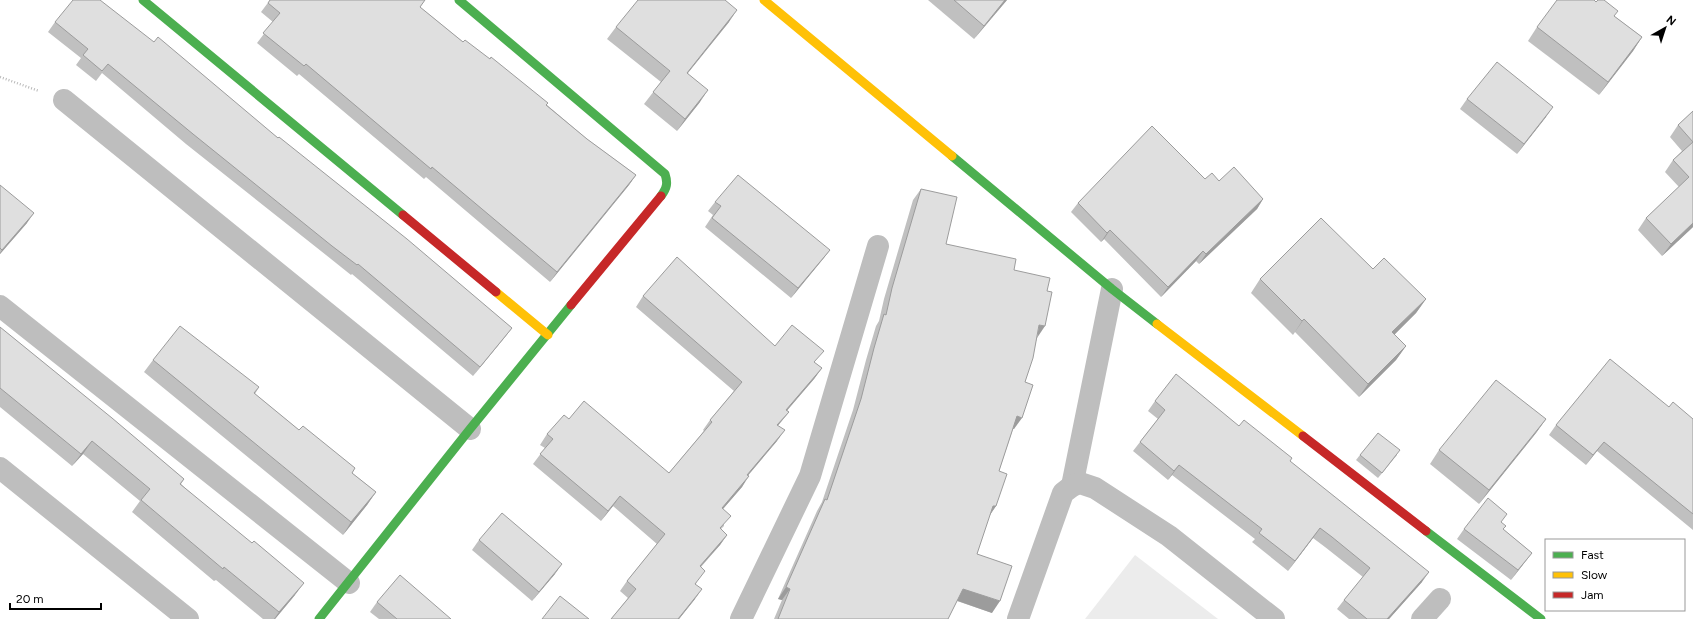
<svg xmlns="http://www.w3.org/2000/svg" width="1693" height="619" viewBox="0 0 1693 619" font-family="Figtree,sans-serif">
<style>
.green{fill:#ececec}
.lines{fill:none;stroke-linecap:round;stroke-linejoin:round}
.path{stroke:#b9b9b9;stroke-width:2.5;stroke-dasharray:1 2;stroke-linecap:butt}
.street{stroke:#bebebe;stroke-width:22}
.fast{stroke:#4caf50;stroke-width:9}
.slow{stroke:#ffc107;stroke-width:9}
.jam{stroke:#c62828;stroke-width:9}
.wall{fill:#c0c0c0}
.shaded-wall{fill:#9c9c9c}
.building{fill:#dfdfdf;stroke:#9c9c9c}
</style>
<rect width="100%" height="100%" fill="#fff"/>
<path class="green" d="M1135,555L1218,619H1085Z"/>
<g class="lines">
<path class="path" d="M0,77L39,91"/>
<g class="street">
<path d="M64,100L470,429"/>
<path d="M0,306L349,583"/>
<path d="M0,468L188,619"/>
<path d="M1072,486L1112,289"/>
<path d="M741,619L810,476L878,246"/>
<path d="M1018,619L1063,493L1072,486L1080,483L1095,488L1169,536L1274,619"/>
<path d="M1422,619L1440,599"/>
</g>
<g class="fast">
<path d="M143,0L403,215"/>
<path d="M459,0L665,174C668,183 667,188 661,196"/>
<path d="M952,156L1112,289L1157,324"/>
<path d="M1426,531L1541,619"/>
<path d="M319,619L470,429L571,305"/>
</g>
<g class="slow">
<path d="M764,0L952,156"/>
<path d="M496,292L548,335"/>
<path d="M1157,324L1303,436"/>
</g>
<g class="jam">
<path d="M403,215L496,292"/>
<path d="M571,305L661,196"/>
<path d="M1303,436L1426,531"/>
</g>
</g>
<g class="wall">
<path d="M270,0H425L420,7L463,42L547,105L587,139L636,175L629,185L550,282L426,177L424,179L299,74L297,76L257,43L273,22L261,12Z"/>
<path d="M928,0H1007L974,39Z"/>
<path d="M1614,16L1642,37L1633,51L1599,95L1528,41L1537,27Z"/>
<path d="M55,22L154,42L278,138L512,328L505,337L473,376L352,274L351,275L326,255L186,144L102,73L96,81L76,65L81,58L48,32Z"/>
<path d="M729,22L688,73L700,102L677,131L644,104L661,82L607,39L616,27Z"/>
<path d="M1467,99L1546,117L1517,154L1460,109Z"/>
<path d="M1693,111V227L1662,256L1638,230L1646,218L1679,187L1665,172L1673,160L1682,151L1670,137L1678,125Z"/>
<path d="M1205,179L1219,181L1263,199L1257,209L1199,264L1196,261L1161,297L1104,239L1101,242L1071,212L1078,203Z"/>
<path d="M0,185L27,223L0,254Z"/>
<path d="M921,189L946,244L1014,270L1037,338L1025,382L1014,429H1013L999,471L996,506L989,516L977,554L992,613L957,601L948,619H774L782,600L778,599L817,511L822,502L853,410L866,360L876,326L879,321L884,299L913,200Z"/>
<path d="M715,202L830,250L823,259L791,298L705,227L713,215L708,211Z"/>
<path d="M1373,269L1426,299L1416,313L1394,335L1406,346L1396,360L1359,397L1295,332L1293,335L1251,293L1260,279Z"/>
<path d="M643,296L775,346L815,363L822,368L814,379L787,410L789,412L778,425L777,441L748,475L742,487L723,509L724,526L721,529L727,535L720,545L701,567L696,584L695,599L679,619H611L628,598L620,591L627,581L657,544L613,506L601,521L533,464L545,448L540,445L547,434L569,419L669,473L704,431L703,430L710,420L734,391L636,307Z"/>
<path d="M0,327L184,479L181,484L295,595L275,619H263L216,580L214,581L132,512L140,501L83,454L72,466L0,407Z"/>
<path d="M153,360L259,387L255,394L299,430L355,468L352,473L376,492L367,505L343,535L144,372Z"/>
<path d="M1155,401L1239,426L1290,461L1422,582L1389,619H1349L1337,609L1344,600L1363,577L1325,547L1313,538L1288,571L1252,542L1255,539L1172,475L1168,480L1133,451L1140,442L1158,419L1148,411Z"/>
<path d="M1669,407L1693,419V530L1597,451L1586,465L1549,435L1556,425Z"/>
<path d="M1546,419L1536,433L1479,504L1430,464L1439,450Z"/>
<path d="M1360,455H1397L1378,478L1356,460Z"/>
<path d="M1501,522L1504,530L1532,553L1511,580L1457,539L1464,529Z"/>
<path d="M479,540L555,574L532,601L472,550Z"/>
<path d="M377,602L451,619H379L370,612Z"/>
</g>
<g class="shaded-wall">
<path d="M1005,0H1007L974,39L984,26Z"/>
<path d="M737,10L729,22L678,85L687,73Z"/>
<path d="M1642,37L1633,51L1599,95L1608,82Z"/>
<path d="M708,90L700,102L677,131L685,119Z"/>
<path d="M1553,107L1546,117L1517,154L1524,144Z"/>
<path d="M636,175L629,185L550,282L557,272Z"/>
<path d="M1263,199L1257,209L1199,264L1206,254Z"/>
<path d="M34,213L27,223L0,254V253L2,250Z"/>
<path d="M1693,223V227L1662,256L1671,244Z"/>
<path d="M1110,230L1104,239L1101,242L1107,233Z"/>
<path d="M830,250L823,259L791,298L798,288Z"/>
<path d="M1203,251L1196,261L1161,297L1168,287Z"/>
<path d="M1426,299L1416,313L1383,346L1392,332Z"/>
<path d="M1304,319L1295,332L1293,335L1302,321Z"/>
<path d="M1039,325L1045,326L1037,338Z"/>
<path d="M512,328L505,337L473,376L480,367Z"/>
<path d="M1406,346L1396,360L1359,397L1368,384Z"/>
<path d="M822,368L814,379L779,420L786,410Z"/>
<path d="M789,412L781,422L770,435L777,425Z"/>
<path d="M1017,416L1022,418L1014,429L1009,427Z"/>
<path d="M1546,419L1536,433L1479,504L1489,490Z"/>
<path d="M785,430L777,441L740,485L747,475Z"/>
<path d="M92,441L83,454L72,466L81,454Z"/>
<path d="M1604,442L1597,451L1586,465L1593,455Z"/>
<path d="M1179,465L1172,475L1168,480L1174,471Z"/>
<path d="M749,476L742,487L715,518L722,508Z"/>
<path d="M376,492L367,505L343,535L351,522Z"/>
<path d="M620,496L613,506L601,521L608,511Z"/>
<path d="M993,506H996L988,518Z"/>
<path d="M1320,528L1313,538L1288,571L1295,561Z"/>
<path d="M727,535L720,545L692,576L700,566Z"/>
<path d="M1532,553L1511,580L1518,570Z"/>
<path d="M562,564L555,574L532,601L539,592Z"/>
<path d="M1429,572L1422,582L1389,619H1387Z"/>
<path d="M304,583L295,595L275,619H274L279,612Z"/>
<path d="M786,587L790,589L782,600L778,599Z"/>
<path d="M702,589L695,599L679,619H678Z"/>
<path d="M963,589L1000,601L992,613L955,600Z"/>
</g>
<g class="building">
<path d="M73,0H100L154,42L158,37L278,138L279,137L407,239L512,328L480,367L358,264L357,265L332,246L193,134L108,64L102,71L83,55L88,49L55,22Z"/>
<path d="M270,0H425L420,7L463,42L465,40L490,59L491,57L548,103L546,105L587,139L636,175L557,272L432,167L431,169L306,64L304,66L263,33L280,13L268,3Z"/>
<path d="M638,0H725L737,10L687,73L708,90L685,119L653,92L670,71L616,27Z"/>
<path d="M954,0H1005L984,26Z"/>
<path d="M1557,0H1594L1596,2L1598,0H1604L1618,11L1614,16L1642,37L1608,82L1537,27Z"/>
<path d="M1497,62L1553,107L1524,144L1467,99Z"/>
<path d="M1693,111V223L1671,244L1646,218L1689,177L1673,160L1693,142L1678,125Z"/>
<path d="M1152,126L1205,179L1212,173L1219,181L1234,167L1263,199L1206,254L1203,251L1168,287L1110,230L1107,233L1078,203Z"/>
<path d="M738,175L830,250L798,288L712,218L721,206L715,202Z"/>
<path d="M0,185L34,213L2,250L0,248Z"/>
<path d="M921,189L957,197L946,244L1016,259L1014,270L1050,278L1047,291L1052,292L1045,326L1039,325L1033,358L1025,382L1033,385L1022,418L1017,416L999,471L1007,474L996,506H993L977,554L1012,566L1000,601L963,589L948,619H778L790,589L786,587L825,499L827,500L861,399L874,348L884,314L886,315L892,288Z"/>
<path d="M1321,218L1373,269L1384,258L1426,299L1392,332L1406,346L1368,384L1304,319L1302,321L1260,279Z"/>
<path d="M677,257L775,346L792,325L824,351L814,362L822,368L786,410L789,412L777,425L785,430L747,475L749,476L722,508L731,516L720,528L727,535L700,566L705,571L695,584L702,589L678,619H611L636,589L627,581L665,534L620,496L608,511L540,454L553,439L547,434L564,415L569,419L584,401L669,473L712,422L710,420L742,382L643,296Z"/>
<path d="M180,326L259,387L254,393L299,430L303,426L355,468L352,473L376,492L351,522L153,360Z"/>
<path d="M0,327L112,418L184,479L180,484L252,543L254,541L304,583L279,612L224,567L223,569L141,500L150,489L92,441L81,454L0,388Z"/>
<path d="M1610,359L1669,407L1673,402L1693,419V514L1604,442L1593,455L1556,425Z"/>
<path d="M1176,374L1239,426L1244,420L1292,458L1290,461L1429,572L1387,619H1367L1344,600L1370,568L1332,537L1320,528L1295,561L1259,533L1262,529L1179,465L1174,471L1140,442L1165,410L1155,401Z"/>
<path d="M1496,380L1546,419L1489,490L1439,450Z"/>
<path d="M1378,433L1400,450L1382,473L1360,455Z"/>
<path d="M1488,498L1507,514L1501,522L1506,526L1503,529L1532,553L1518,570L1464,529Z"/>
<path d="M502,513L562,564L539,592L479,540Z"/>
<path d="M400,575L451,619H397L377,602Z"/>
<path d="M560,596L589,619H542Z"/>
</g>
<rect x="1545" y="539" width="140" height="72" fill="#ffffff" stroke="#999999"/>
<rect x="1553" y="552" width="20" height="6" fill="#4caf50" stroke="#999999"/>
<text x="1581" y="559" font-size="12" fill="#000000">Fast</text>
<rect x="1553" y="572" width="20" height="6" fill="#ffc107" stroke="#999999"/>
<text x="1581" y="579" font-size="12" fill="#000000">Slow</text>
<rect x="1553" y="592" width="20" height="6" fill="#c62828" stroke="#999999"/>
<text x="1581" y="599" font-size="12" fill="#000000">Jam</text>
<g transform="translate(1665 28) rotate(39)" stroke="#ffffff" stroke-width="3" paint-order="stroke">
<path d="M0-3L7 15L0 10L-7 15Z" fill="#000000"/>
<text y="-6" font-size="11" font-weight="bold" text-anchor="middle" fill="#000000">N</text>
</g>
<path d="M10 603v6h91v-6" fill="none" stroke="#000000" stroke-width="2"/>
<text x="16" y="603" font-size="12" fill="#000000" stroke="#ffffff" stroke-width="3" paint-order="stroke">20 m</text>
</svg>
